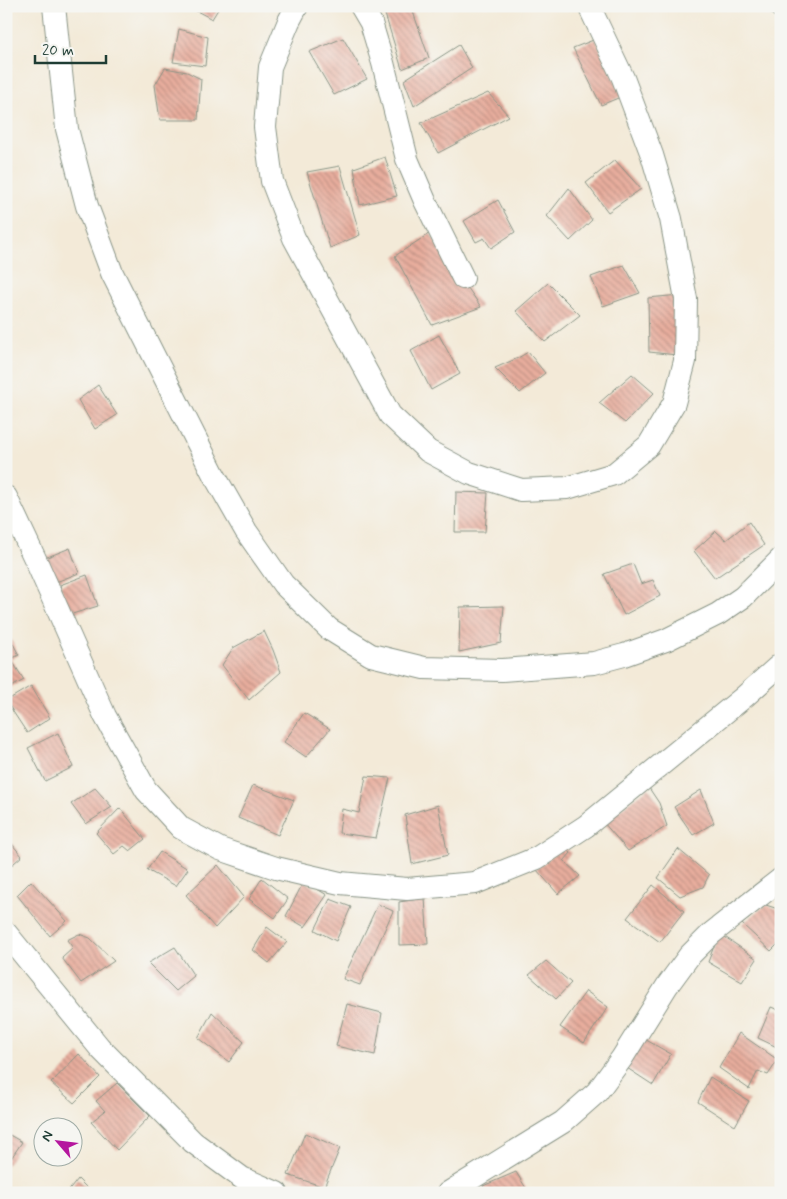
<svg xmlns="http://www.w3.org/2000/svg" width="787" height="1199" viewBox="0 0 787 1199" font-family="Mynerve,sans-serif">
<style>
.building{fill:url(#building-back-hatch)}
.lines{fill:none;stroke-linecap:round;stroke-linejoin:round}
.street-casing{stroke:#899486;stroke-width:24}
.street{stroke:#fff;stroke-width:22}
</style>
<defs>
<pattern id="building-back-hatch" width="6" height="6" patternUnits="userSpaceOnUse" patternTransform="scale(1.25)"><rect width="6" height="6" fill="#e8ad9d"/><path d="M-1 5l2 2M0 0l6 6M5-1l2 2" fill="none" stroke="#bb8e81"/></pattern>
</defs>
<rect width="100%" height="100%" fill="#f6f6f2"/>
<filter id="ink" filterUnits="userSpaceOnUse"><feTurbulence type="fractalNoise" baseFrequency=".02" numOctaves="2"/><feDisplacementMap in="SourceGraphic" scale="10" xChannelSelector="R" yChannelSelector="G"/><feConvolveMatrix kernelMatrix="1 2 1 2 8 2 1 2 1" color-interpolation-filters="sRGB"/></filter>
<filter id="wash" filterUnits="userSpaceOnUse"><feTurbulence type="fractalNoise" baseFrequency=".0096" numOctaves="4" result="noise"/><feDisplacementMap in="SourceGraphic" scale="20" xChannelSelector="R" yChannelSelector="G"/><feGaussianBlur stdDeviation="1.12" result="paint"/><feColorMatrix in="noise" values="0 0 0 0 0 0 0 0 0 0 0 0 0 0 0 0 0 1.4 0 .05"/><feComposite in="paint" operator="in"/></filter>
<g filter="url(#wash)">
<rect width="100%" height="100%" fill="#f3ead8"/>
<g id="blocks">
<g class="building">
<path d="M187,6H220L212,19Z"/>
<path d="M393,6H411L429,58L402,69L384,11Z"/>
<path d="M179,29L208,37L205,66L173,62Z"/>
<path d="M343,38L367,79L334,95L309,52Z"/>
<path d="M596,39L623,96L601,105L573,48Z"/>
<path d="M459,45L472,68L414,106L404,80Z"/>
<path d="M165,68L187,72L201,79L198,120H160L155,85Z"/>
<path d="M488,93L509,116L438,153L421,123Z"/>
<path d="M385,157L397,196L360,205L354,168Z"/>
<path d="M615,160L641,189L608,212L586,183Z"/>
<path d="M340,166L360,235L330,248L307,172Z"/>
<path d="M569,188L592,220L570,241L547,216Z"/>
<path d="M498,200L515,232L491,248L484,238L476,242L464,221Z"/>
<path d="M430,233L481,307L432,325L395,256Z"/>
<path d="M624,265L640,293L603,306L591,277Z"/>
<path d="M548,283L580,315L545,342L516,311Z"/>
<path d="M680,295L677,355L649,352L648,298Z"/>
<path d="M439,335L460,374L431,390L411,351Z"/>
<path d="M528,352L545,373L520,393L495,368L518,358Z"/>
<path d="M632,374L654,393L625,423L599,403Z"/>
<path d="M98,385L117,415L95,429L78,400Z"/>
<path d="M456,492L488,493L485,532H455Z"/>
<path d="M749,522L764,545L715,578L694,551L716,531L726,540Z"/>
<path d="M70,548L79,573L56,582L45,558Z"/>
<path d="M633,564L641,584L653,580L660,596L624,615L604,574Z"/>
<path d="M87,575L98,606L69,615L60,585Z"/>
<path d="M504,606L501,643L459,652L460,607Z"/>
<path d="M264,631L273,650L281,672L249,700L222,665L233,648Z"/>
<path d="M9,636L19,655L11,659L24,680L6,690V637Z"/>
<path d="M31,686L50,718L27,733L6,701Z"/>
<path d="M304,713L330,729L306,757L284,742Z"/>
<path d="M58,733L73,767L45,781L28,748Z"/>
<path d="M366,776L390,778L376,838L339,833L342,809L359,813Z"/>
<path d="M253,785L294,800L278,835L238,818Z"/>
<path d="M95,788L112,807L86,824L71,804Z"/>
<path d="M649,788L659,803L667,826L628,851L603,822Z"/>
<path d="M701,790L714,823L693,835L674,807Z"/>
<path d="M438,805L448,855L412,864L405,815Z"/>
<path d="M120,808L145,839L130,851L124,846L114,854L96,833Z"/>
<path d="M6,837L22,856L6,870Z"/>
<path d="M564,846L571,853L564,861L580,876L558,894L536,869Z"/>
<path d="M678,849L709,875L703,887L680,896L658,878Z"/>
<path d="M160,852L188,869L176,886L147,870Z"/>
<path d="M218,865L244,897L215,928L186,895Z"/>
<path d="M262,878L288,899L275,918L249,899Z"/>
<path d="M31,881L67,921L50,936L17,895Z"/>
<path d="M304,881L327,895L305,927L286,916Z"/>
<path d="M653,885L684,911L660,942L627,918Z"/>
<path d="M425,898L428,944L399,945V902Z"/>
<path d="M330,899L351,907L336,941L315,930Z"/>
<path d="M378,904L393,911L360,985L343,979Z"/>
<path d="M766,905L781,910V941L771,951L742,924Z"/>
<path d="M267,927L287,942L269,963L253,950Z"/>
<path d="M719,933L757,959L742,982L708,962Z"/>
<path d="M79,934L90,938L114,961L81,983L62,958L73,948L67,940Z"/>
<path d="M175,947L194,976L176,991L148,963Z"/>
<path d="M546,961L571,983L556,999L529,975Z"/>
<path d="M586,991L608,1007L584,1043L560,1027Z"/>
<path d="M347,1004L382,1013L375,1055L336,1046Z"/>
<path d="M771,1007L781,1011V1049L758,1038Z"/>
<path d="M212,1012L244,1042L229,1062L198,1038Z"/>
<path d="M739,1033L778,1060L768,1075L758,1071L749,1089L719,1068Z"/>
<path d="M641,1037L671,1054L653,1085L627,1068Z"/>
<path d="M79,1054L100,1077L74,1103L51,1083Z"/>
<path d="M710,1077L749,1101L735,1126L698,1102Z"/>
<path d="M117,1083L150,1116L117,1150L91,1122L105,1111L96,1101Z"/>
<path d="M6,1133L22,1142L6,1166Z"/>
<path d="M305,1133L340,1148L324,1187L288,1175Z"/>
<path d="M516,1172L529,1193H487L483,1186Z"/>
<path d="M78,1179L92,1193H67Z"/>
</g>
</g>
</g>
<g filter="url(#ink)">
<use href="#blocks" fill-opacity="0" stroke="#899486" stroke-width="1"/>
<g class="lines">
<g class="street-casing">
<g id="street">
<path d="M54,6L67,129L87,206L112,273L214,475L246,531L283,584L329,629L371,655L424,668L502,670L594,663L624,655L666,640L718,614L743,597L781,559"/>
<path d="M297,6L289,21L270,67L265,127L272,181L294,238L390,415L428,451L469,473L521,490L567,488L614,474L649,445L674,403L685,361L686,299L671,219L652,155L623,78L589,6"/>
<path d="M361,6L371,23L383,63L407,159L425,201L463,278"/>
<path d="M781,6V7"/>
<path d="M6,497L37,563L105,716L146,790L181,828L220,849L276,868L340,883L407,889L475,883L537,858L586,826L744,697L781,664"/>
<path d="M6,933L100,1048L193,1142L242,1178L277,1193"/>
<path d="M448,1193L563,1122L597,1092L622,1058L667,986L689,956L712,933L781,879"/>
</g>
</g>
<use href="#street" class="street"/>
</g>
</g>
<rect width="787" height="1199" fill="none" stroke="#f6f6f2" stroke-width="25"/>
<g transform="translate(58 1142) rotate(298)"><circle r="24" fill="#f6f6f2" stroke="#a0aca6"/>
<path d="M0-4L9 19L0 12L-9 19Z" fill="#b5179e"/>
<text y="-8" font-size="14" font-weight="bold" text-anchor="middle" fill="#1f3d34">N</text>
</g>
<path d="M35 55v8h71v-8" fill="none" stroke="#1f3d34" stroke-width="2.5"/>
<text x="42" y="55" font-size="15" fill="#1f3d34" stroke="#f6f6f2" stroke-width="4" paint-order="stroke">20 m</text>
</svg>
